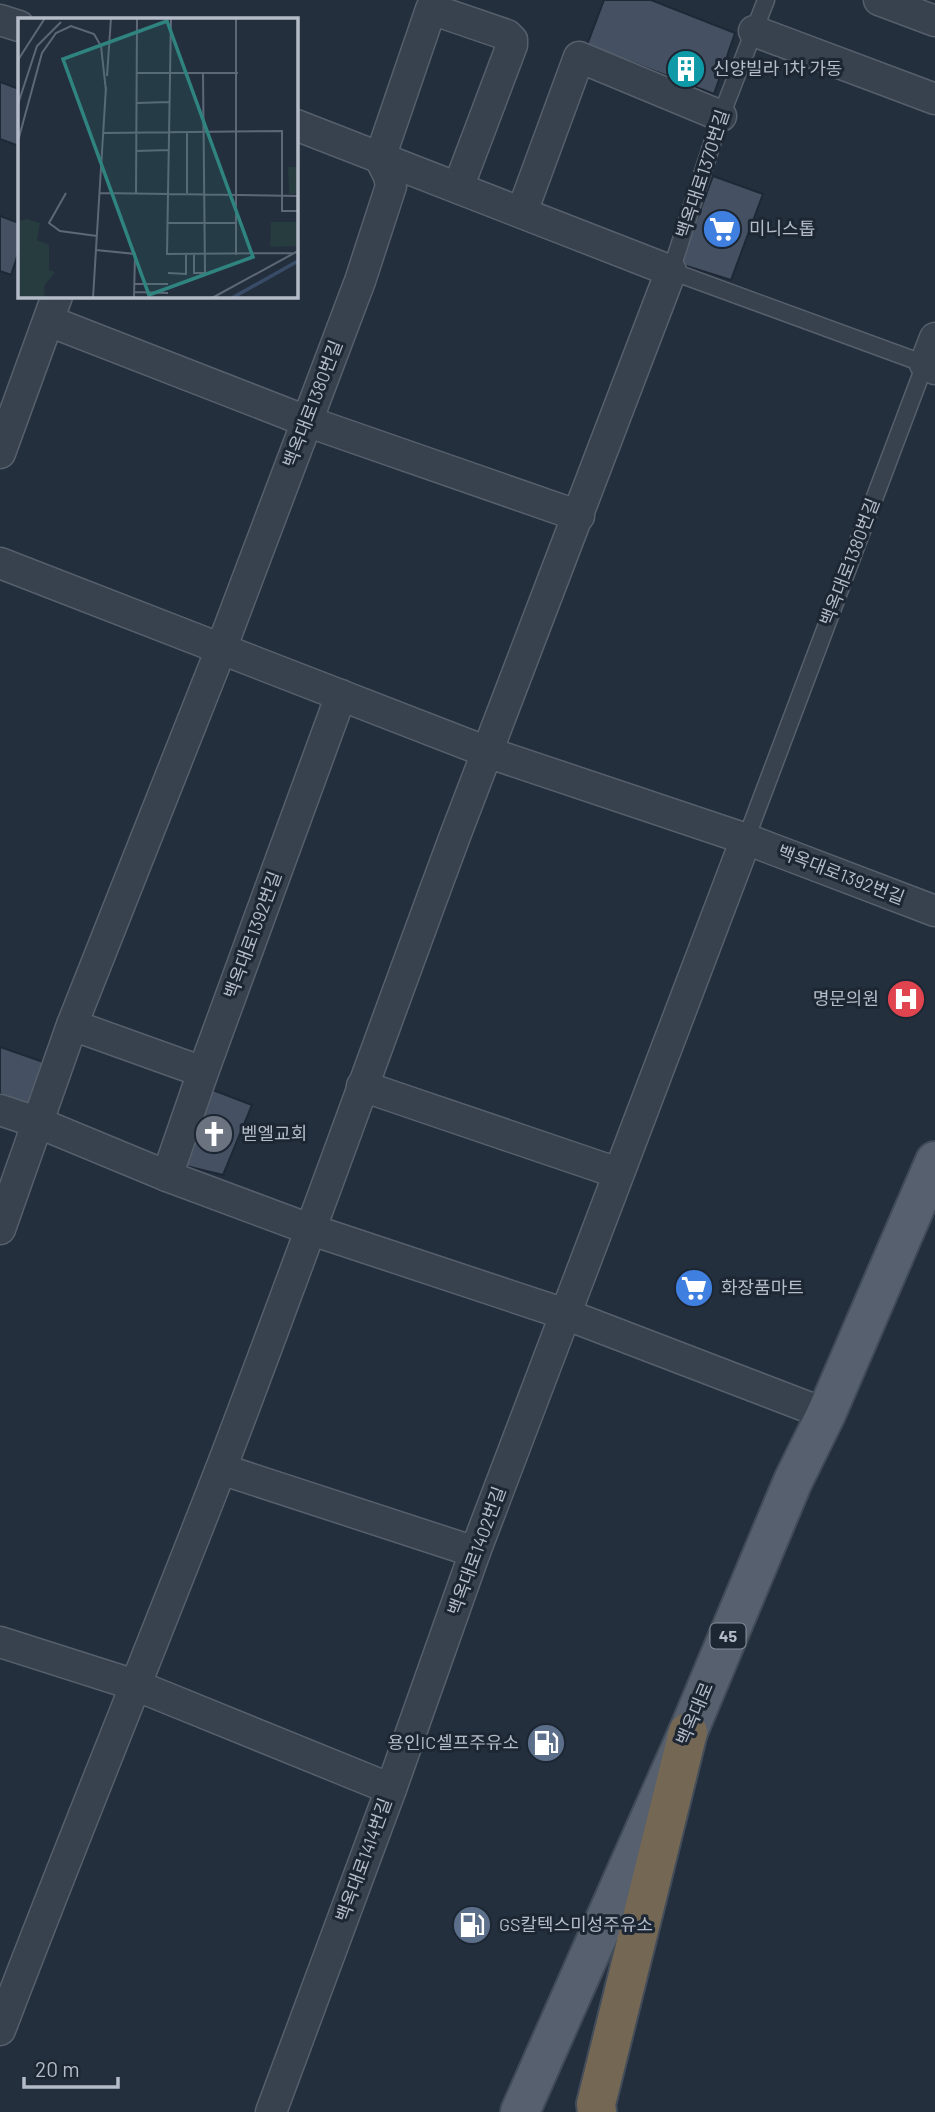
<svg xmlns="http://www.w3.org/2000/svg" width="935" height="2112" viewBox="0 0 935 2112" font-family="Barlow,'Noto Sans KR',sans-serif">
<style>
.building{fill:#455162;stroke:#1f2835;stroke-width:2}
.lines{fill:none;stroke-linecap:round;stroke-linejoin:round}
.lane-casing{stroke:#565f6c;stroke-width:19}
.street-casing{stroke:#565f6c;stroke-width:33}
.primary-casing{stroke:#414a57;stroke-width:42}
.highway-casing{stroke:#434c59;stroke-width:42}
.lane{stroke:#38414e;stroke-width:16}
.street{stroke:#38414e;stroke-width:30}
.primary{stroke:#56606e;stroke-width:38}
.highway{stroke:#746855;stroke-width:38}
.labels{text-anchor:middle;stroke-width:6;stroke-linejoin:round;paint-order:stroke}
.shield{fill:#1d2633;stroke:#878f9c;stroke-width:2}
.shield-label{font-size:16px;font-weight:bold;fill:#b4bcc9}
.poi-label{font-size:18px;fill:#b4bcc9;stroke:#1d2633;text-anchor:start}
.street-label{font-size:18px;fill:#b4bcc9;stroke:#1d2633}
.inset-river{fill:none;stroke:#394c67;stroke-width:3.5}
.inset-road{fill:none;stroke:#5e6776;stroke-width:2}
.view{fill:#308480;fill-opacity:0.15;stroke:#308480;stroke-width:3.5}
.inset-edge{fill:none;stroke:#b4bcc9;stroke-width:3.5}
</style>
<rect width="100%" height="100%" fill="#242f3e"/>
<g class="building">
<path d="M604,0H651L735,33L714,94L587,45Z"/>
<path d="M0,82L19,89V146L0,139Z"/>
<path d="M713,176L763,194L731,280L680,264Z"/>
<path d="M0,216L19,223V251L11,275L0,271Z"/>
<path d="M0,1047L49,1064L34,1108L0,1094Z"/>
<path d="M205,1087L252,1105L223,1175L178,1164Z"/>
</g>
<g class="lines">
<g class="lane-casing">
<path id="lane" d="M746,839L925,364L671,271L721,116L766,0"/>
</g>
<g class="street-casing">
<g id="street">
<path d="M879,0L935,21"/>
<path d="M0,20L19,26"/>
<path d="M754,31L935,99"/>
<path d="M380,158L431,9L507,35L512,40V45L458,188"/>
<path d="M522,212L579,57L721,116"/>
<path d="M49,321L306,421L579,516"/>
<path d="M935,338L925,364L935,369"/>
<path d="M0,453L57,296"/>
<path d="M0,563L487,752L746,839L935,911"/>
<path d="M72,1025L203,1072"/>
<path d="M362,1086L618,1173"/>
<path d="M0,1110L39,1123L167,1176L312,1230L565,1314L826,1414"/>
<path d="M167,1176L203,1072L341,695"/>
<path d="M0,1229L72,1025L221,649L360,281L391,186L389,176L380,158"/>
<path d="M221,1469L475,1552"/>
<path d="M0,1642L135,1685L391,1789"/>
<path d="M0,2030C72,1841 149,1654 222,1466C302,1257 377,1046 455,836C526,647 600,460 671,271L296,125"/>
<path d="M271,2112L391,1789L475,1552L746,839"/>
</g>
</g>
<g class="primary-casing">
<path id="primary" d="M520,2112L688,1732L793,1481L826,1414L935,1161"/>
</g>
<g class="highway-casing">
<path id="highway" d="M597,2112L596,2104L688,1732"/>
</g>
<use href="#lane" class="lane"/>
<use href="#street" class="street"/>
<use href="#primary" class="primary"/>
<use href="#highway" class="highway"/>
</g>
<defs>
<g id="building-disc" transform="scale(2.0125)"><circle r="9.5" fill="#0f9aa8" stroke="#1d2633"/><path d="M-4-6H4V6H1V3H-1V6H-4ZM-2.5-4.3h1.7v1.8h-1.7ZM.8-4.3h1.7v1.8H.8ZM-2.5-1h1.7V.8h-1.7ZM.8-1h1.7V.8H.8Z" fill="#fff"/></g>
<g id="supermarket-disc" transform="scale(2.0125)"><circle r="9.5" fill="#3f7fe0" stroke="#1d2633"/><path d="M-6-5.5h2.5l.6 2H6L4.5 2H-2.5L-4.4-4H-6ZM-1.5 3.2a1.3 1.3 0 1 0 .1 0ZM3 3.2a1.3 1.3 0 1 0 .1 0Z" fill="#fff"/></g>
<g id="hospital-disc" transform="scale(2.0125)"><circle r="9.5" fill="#e0444e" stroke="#1d2633"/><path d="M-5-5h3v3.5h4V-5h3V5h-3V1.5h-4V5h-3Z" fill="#fff"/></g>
<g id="church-disc" transform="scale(2.0125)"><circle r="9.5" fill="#6b7280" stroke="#1d2633"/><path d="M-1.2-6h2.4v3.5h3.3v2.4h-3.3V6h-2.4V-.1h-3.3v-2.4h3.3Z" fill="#fff"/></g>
<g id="fuel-disc" transform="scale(2.0125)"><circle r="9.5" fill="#5c6f8a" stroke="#1d2633"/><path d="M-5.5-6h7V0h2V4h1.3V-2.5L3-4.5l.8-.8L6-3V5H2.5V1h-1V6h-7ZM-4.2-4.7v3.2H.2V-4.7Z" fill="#fff"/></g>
</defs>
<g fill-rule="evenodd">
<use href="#building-disc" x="686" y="69"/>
<use href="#supermarket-disc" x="722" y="229"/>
<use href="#hospital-disc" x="906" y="999"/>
<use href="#church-disc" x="214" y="1134"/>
<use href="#supermarket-disc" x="694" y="1288"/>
<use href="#fuel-disc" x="546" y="1743"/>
<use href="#fuel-disc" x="472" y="1925"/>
</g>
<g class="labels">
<rect class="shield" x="710.5" y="1623.5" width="35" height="25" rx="5"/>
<g class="shield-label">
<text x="728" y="1642">45</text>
</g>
<g class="poi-label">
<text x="713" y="75">신양빌라 1차 가동</text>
<text x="749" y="235">미니스톱</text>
<text x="879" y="1005" text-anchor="end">명문의원</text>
<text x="241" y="1140">벧엘교회</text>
<text x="721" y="1294">화장품마트</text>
<text x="519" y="1749" text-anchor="end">용인IC셀프주유소</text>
<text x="499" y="1931">GS칼텍스미성주유소</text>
</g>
<g class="street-label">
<text transform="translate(703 174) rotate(-72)" y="6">백옥대로1370번길</text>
<text transform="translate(313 404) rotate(-69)" y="6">백옥대로1380번길</text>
<text transform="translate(850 562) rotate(-69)" y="6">백옥대로1380번길</text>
<text transform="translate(841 875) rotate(21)" y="6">백옥대로1392번길</text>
<text transform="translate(253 935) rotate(-70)" y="6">백옥대로1392번길</text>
<text transform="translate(477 1551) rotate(-70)" y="6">백옥대로1402번길</text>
<text transform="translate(695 1714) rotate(-67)" y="6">백옥대로</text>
<text transform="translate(364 1860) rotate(-70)" y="6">백옥대로1414번길</text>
</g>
</g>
<g transform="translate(18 18)">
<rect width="280" height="280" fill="#242f3e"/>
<path d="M270,149H280V176H271ZM9,201L22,205L19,222L31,227V252L37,254L26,268L27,280H0V203ZM253,204H280V228L252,229Z" fill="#263c3f"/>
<path class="inset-river" d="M214,280L280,243"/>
<path class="inset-road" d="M153,0L149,236L276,235M218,0V237M0,42L27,0M119,55H220M89,58L93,0M119,85L151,84M0,86L19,28L43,4M169,114V175M85,115L264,113V193H280M0,123L24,35L38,15L53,8L76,16L83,28L88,73M118,133L151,132M48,175L31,205L42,213L79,218M81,175L280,178M118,176L119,0M149,205H217M78,232L117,236L116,280M176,237V255H187L185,55M150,255L168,256V237M116,266H150M116,274L150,275M75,280L88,69M194,280L280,233"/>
<path class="view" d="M149,3L235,239L131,277L45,41Z"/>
<rect width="280" height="280" class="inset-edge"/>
</g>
<path d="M24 2077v10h94v-10" fill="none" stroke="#b4bcc9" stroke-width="3.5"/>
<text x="35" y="2077" font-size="21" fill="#b4bcc9" stroke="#1d2633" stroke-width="5" paint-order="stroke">20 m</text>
</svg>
